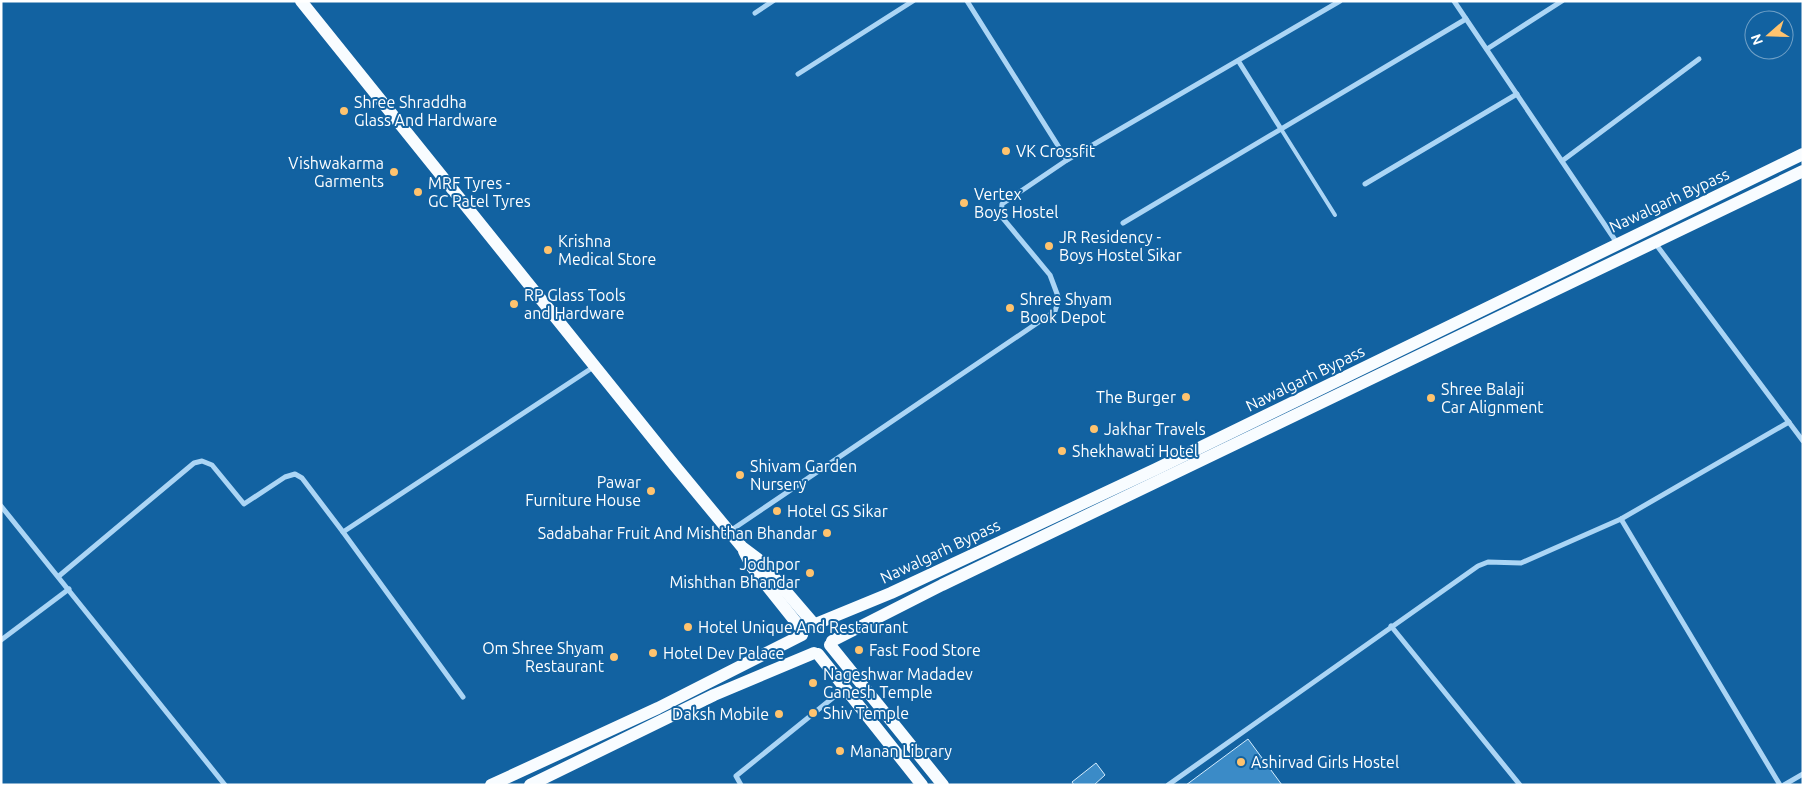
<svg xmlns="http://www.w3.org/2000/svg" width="1804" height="786" viewBox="0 0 1804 786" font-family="Ubuntu,sans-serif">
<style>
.building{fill:#3b8bc7;stroke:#d3ecfe}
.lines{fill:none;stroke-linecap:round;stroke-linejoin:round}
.service{stroke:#abd5f5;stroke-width:4}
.minor{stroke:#abd5f5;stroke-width:5}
.primary{stroke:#f8fcff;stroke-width:12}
.poi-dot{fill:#ffc36e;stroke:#1262a1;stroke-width:2}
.labels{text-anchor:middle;stroke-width:4;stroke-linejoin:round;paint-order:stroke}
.poi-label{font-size:16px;fill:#fff;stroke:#1262a1;text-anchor:start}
.street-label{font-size:16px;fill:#fff;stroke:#1262a1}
</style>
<rect width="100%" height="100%" fill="#1262a1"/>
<g class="building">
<path d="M1248,739L1282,785H1186Z"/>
<path d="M1096,763L1105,775L1094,785H1074L1072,782Z"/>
</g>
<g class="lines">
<path class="service" d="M1281,129L1335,215"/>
<g class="minor">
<path d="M967,1L1067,160"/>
<path d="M1454,1L1617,243"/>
<path d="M755,13L773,1"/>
<path d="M1487,49L1562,1"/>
<path d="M1239,62L1281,129"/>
<path d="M798,74L913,1"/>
<path d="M1562,161L1699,59"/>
<path d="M1365,184L1517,94"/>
<path d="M1123,223L1466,19"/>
<path d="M1655,243L1803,441"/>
<path d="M1,506L225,785"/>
<path d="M1621,519L1780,785"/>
<path d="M730,531L1055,311L1059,299L1050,275L1001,216L1002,204L1067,160L1340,1"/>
<path d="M343,532L463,697"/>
<path d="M59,576L194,463L202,461L212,465L244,504L285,477L295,474L302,478L343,532L595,366"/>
<path d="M1391,626L1520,785"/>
<path d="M1,640L69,589"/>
<path d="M741,785L736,776L845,688"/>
<path d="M1168,785L1478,566L1488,562L1521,563L1621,519L1789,422"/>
<path d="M1784,785L1803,774"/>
</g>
<g class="primary">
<path d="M301,1L675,466L742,547L758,559L813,623"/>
<path d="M744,551L752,567L803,631"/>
<path d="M818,623L891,593L1156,469L1803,154"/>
<path d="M832,641L942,585L1803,171"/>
<path d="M830,645L943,785"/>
<path d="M818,654L922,785"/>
<path d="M491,785L658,708L802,635"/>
<path d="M530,785L714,695L814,653"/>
</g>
</g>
<g class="poi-dot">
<circle cx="344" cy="111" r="5"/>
<circle cx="1006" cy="151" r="5"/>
<circle cx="394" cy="172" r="5"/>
<circle cx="418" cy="192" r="5"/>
<circle cx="964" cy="203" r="5"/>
<circle cx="1049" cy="246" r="5"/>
<circle cx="548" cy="250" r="5"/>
<circle cx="514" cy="304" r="5"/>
<circle cx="1010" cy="308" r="5"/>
<circle cx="1186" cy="397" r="5"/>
<circle cx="1431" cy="398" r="5"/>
<circle cx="1094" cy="429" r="5"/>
<circle cx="1062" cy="451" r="5"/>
<circle cx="740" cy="475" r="5"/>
<circle cx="651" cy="491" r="5"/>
<circle cx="777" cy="511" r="5"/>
<circle cx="827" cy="533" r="5"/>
<circle cx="810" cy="573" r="5"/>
<circle cx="688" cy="627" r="5"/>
<circle cx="859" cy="650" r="5"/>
<circle cx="653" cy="653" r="5"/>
<circle cx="614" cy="657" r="5"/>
<circle cx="813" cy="683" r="5"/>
<circle cx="813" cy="713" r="5"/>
<circle cx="779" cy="714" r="5"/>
<circle cx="840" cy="751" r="5"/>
<circle cx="1241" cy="762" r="5"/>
</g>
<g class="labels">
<g class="poi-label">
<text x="354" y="108">Shree Shraddha<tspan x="354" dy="18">Glass And Hardware</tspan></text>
<text x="1016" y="157">VK Crossfit</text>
<text x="384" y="169" text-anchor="end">Vishwakarma<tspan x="384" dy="18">Garments</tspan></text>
<text x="428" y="189">MRF Tyres -<tspan x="428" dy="18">GC Patel Tyres</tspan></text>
<text x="974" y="200">Vertex<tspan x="974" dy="18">Boys Hostel</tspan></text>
<text x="1059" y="243">JR Residency -<tspan x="1059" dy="18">Boys Hostel Sikar</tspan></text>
<text x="558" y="247">Krishna<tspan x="558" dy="18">Medical Store</tspan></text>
<text x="524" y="301">RP Glass Tools<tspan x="524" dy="18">and Hardware</tspan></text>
<text x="1020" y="305">Shree Shyam<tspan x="1020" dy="18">Book Depot</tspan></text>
<text x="1441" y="395">Shree Balaji<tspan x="1441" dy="18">Car Alignment</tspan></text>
<text x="1176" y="403" text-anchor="end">The Burger</text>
<text x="1104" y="435">Jakhar Travels</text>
<text x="1072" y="457">Shekhawati Hotel</text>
<text x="750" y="472">Shivam Garden<tspan x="750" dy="18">Nursery</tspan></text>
<text x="641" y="488" text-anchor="end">Pawar<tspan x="641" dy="18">Furniture House</tspan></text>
<text x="787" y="517">Hotel GS Sikar</text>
<text x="817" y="539" text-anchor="end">Sadabahar Fruit And Mishthan Bhandar</text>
<text x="800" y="570" text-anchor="end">Jodhpor<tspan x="800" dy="18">Mishthan Bhandar</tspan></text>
<text x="698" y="633">Hotel Unique And Restaurant</text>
<text x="604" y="654" text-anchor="end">Om Shree Shyam<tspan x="604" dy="18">Restaurant</tspan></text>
<text x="869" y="656">Fast Food Store</text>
<text x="663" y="659">Hotel Dev Palace</text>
<text x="823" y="680">Nageshwar Madadev<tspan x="823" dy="18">Ganesh Temple</tspan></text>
<text x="823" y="719">Shiv Temple</text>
<text x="769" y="720" text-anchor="end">Daksh Mobile</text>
<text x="850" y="757">Manan Library</text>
<text x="1251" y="768">Ashirvad Girls Hostel</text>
</g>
<g class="street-label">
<text transform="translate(1669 200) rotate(-25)" y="6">Nawalgarh Bypass</text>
<text transform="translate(1305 378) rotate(-26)" y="6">Nawalgarh Bypass</text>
<text transform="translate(940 551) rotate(-25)" y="6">Nawalgarh Bypass</text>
</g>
</g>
<rect width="1804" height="786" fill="none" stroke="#ffffff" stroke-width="5"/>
<g transform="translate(1769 35) rotate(250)"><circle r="24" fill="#1262a1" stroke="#71a1c7"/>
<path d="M0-4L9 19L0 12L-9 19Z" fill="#ffc36e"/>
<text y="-8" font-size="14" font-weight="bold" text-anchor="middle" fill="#ffffff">N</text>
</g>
</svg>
